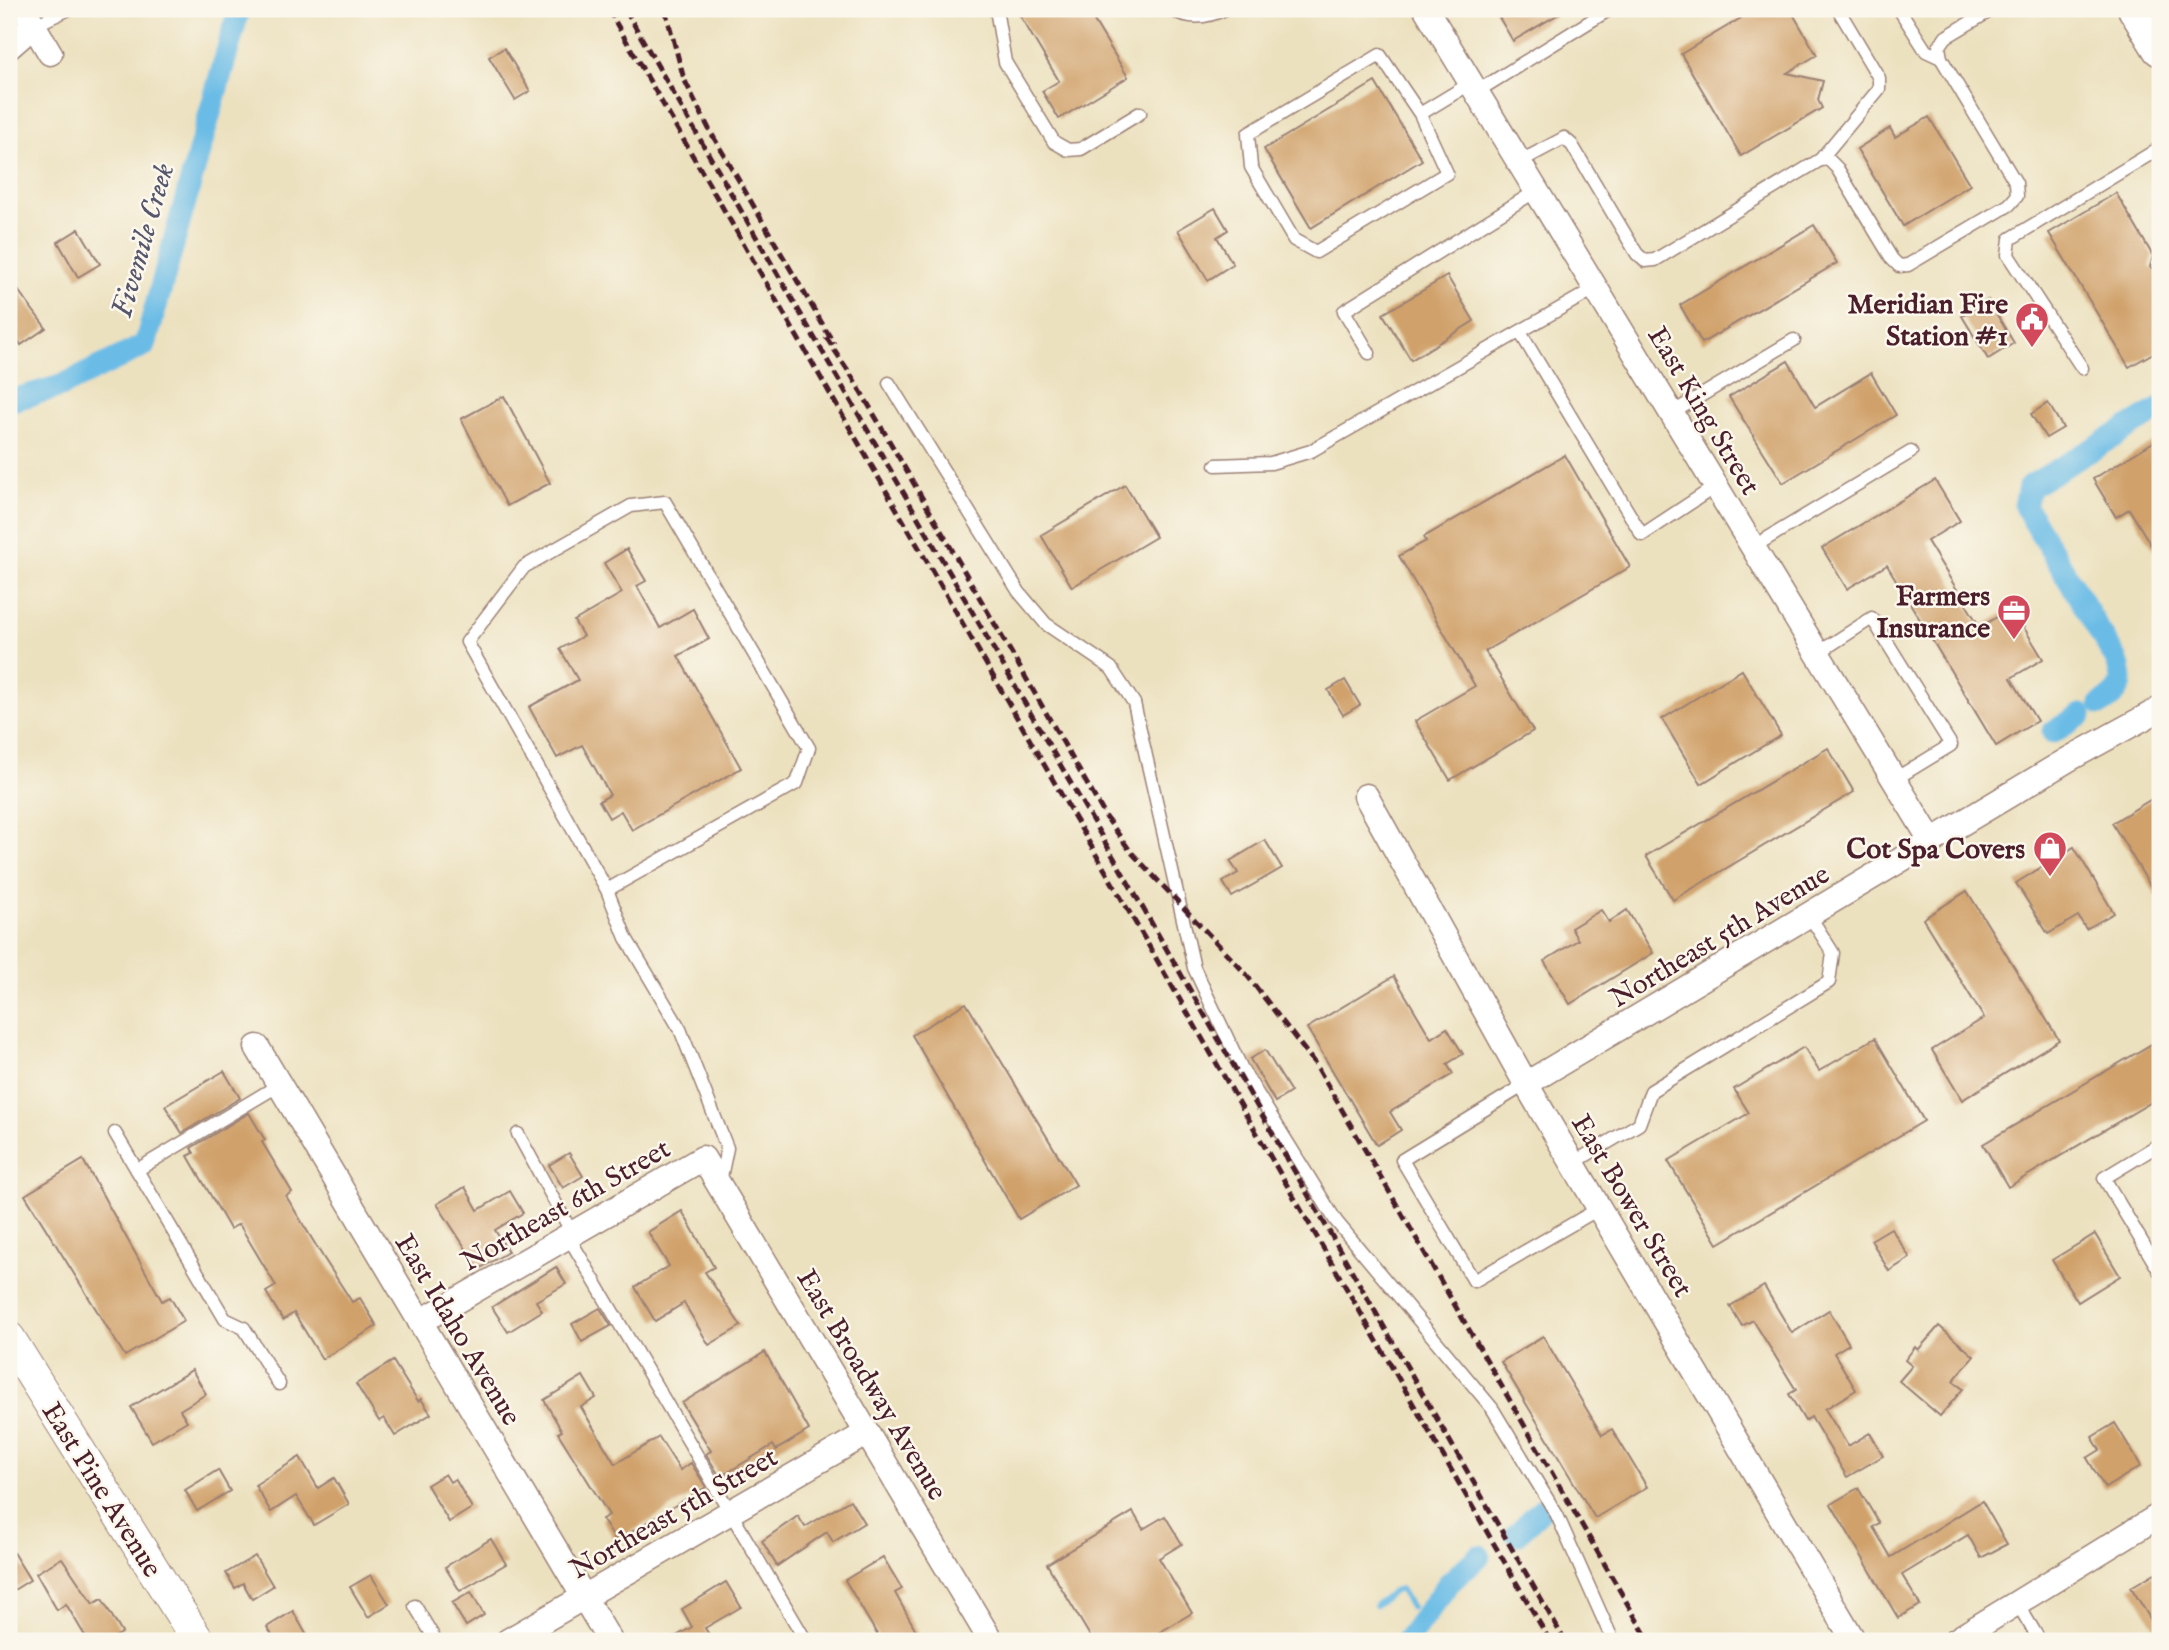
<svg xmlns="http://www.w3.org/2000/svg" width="2169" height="1650" viewBox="0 0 2169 1650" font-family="'IM FELL English',serif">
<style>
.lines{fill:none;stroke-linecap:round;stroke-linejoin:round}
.stream{stroke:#6bbce6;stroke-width:6}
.canal{stroke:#6bbce6;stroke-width:23}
.building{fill:#d0a16a}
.service-casing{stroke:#9b8075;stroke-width:15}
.minor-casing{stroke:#9b8075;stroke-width:27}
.tertiary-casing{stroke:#9b8075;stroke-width:34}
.secondary-casing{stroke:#9b8075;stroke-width:38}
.service{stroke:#fff;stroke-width:12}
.minor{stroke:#fff;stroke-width:24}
.tertiary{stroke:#fff;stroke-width:32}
.secondary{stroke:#fff;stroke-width:35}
.rail{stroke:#4a1f2b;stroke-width:5;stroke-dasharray:10 5;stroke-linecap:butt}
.labels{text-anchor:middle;stroke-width:5;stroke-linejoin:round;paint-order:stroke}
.poi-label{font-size:28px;font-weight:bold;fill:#4a1f2b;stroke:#fbf7ec;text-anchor:end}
.street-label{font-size:28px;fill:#4a1f2b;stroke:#fbf7ec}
.water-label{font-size:30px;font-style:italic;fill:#56566c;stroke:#fbf7ec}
</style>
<rect width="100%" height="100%" fill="#fbf7ec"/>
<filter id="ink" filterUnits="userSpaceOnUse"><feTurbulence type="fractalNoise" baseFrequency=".0143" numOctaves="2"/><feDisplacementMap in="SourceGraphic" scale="14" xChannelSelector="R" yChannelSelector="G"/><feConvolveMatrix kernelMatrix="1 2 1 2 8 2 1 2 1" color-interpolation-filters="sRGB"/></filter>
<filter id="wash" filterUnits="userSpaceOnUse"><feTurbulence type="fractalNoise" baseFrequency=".00686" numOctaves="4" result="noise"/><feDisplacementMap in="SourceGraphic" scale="28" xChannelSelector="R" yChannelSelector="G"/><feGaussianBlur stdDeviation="1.57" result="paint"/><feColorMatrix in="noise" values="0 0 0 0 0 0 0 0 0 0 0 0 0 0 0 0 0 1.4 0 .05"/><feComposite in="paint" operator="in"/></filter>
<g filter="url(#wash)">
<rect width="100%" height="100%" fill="#ece1bf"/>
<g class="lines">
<path class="stream" d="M1376,1605L1392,1592L1400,1589L1411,1607"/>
<g class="canal">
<path d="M9,401L61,386L145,345L239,9"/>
<path d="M2101,704C2123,691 2125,682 2116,659L2025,506L2029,487L2160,409"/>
<path d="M2053,732L2081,715"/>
<path d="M1517,1534L1543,1508"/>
<path d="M1406,1641L1449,1583L1479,1556"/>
</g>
</g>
<g id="blocks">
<g class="building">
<path d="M1016,9H1087L1128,77L1059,119L1042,91L1059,81Z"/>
<path d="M1494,9H1567L1513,41Z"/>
<path d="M1735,9H1790L1817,55L1787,73L1823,81L1818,100L1822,108L1741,156L1681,54L1741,18Z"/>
<path d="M504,48L530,91L515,100L489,57Z"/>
<path d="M1375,82L1422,160L1311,228L1264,149Z"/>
<path d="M1929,117L1970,185L1903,226L1857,149L1890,128L1895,137Z"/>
<path d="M2116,193L2153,256L2150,267L2160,272V349L2129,367L2049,233Z"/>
<path d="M1215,208L1228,230L1217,237L1233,264L1208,280L1178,230Z"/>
<path d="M1814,225L1837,263L1702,343L1680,305Z"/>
<path d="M79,229L100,264L78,277L58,242Z"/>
<path d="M1447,276L1474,321L1411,360L1383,314Z"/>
<path d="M9,278L46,328L21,345L9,327Z"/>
<path d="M1988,300L2014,343L1988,359L1962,316Z"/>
<path d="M1788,361L1815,407L1871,373L1896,415L1783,483L1729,397Z"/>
<path d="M504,396L550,483L507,506L461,419Z"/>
<path d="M2048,403L2063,428L2046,438L2031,414Z"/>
<path d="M2160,438V560L2129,509L2116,517L2093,479Z"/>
<path d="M1565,455L1630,567L1485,651L1533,731L1450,780L1415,721L1475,686L1399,556L1426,541L1424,537Z"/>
<path d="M1935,480L1960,521L1927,541L1980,627L2012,608L2043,659L2011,678L2037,721L1996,746L1887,565L1847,589L1822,548Z"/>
<path d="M1125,485L1156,537L1072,587L1041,535Z"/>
<path d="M627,549L646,581L637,586L660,628L693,609L709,639L678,656L741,768L632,830L621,811L609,818L599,801L610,795L582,745L557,758L529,707L578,680L560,649L583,636L574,621L622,593L604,563Z"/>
<path d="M1742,670L1781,735L1701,784L1662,719Z"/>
<path d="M1345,680L1360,705L1343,715L1328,690Z"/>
<path d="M1828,748L1854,792L1673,900L1646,856Z"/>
<path d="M2160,794V902L2112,823Z"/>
<path d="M1265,840L1282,868L1232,897L1223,882L1238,873L1230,861Z"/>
<path d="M2074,847L2114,913L2086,929L2078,916L2048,934L2016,883Z"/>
<path d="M1967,891L2059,1040L1962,1100L1932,1050L1984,1018L1923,919Z"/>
<path d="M1601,910L1609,922L1627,910L1653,953L1570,1004L1544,961L1578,940L1571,928Z"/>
<path d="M1394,976L1431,1038L1447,1028L1463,1054L1447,1064L1453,1074L1390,1112L1401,1130L1377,1145L1307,1028Z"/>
<path d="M966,1003L1076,1185L1019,1219L912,1035Z"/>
<path d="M1875,1038L1924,1121L1718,1244L1668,1161L1749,1113L1734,1089L1804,1047L1819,1071Z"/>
<path d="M2160,1039V1097L2008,1187L1983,1144Z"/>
<path d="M1265,1050L1291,1092L1275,1102L1250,1059Z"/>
<path d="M224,1071L240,1098L182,1133L165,1106Z"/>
<path d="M249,1113L265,1140L262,1142L292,1192L286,1196L323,1257L352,1302L360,1298L377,1326L322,1359L294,1313L283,1320L266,1292L276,1286L239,1224L230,1229L188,1156L194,1153L191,1148Z"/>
<path d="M569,1153L583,1176L563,1188L549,1165Z"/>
<path d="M83,1160L162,1301L170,1297L184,1321L125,1356L25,1195Z"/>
<path d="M465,1187L478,1210L510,1191L523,1213L495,1230L508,1252L479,1269L437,1204Z"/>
<path d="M682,1211L714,1267L705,1272L741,1326L709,1345L684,1303L655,1321L635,1287L669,1266L648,1232Z"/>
<path d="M1891,1228L1910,1258L1889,1271L1871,1240Z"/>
<path d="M2095,1234L2120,1276L2078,1302L2052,1260Z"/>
<path d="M556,1267L566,1284L536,1301L542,1311L508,1332L492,1307Z"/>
<path d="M1764,1286L1792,1333L1829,1310L1849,1344L1834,1353L1856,1390L1825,1409L1848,1446L1870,1433L1883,1456L1847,1477L1811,1417L1805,1421L1789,1394L1796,1390L1753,1320L1742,1326L1730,1306Z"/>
<path d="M600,1308L611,1326L582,1342L572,1324Z"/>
<path d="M1939,1326L1974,1356L1953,1381L1963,1389L1940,1416L1899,1381L1912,1366L1905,1360L1915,1347L1918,1350Z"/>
<path d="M1543,1336L1602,1435L1612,1429L1647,1487L1595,1518L1501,1362Z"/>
<path d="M765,1352L809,1430L776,1450L773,1445L720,1477L706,1454L711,1451L682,1403Z"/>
<path d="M393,1361L418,1401L421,1399L431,1414L395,1436L384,1418L379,1421L356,1384Z"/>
<path d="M192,1370L206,1394L180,1410L187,1421L152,1442L131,1407Z"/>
<path d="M583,1376L596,1398L581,1407L615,1464L659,1437L680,1470L691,1463L706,1487L616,1541L602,1519L609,1515L558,1433L562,1431L544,1400Z"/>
<path d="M2115,1423L2141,1466L2105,1488L2087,1458L2100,1450L2092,1437Z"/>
<path d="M300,1457L318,1488L334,1478L349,1504L314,1525L296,1496L271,1512L255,1485Z"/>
<path d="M218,1470L230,1491L197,1511L185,1490Z"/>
<path d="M445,1474L450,1482L455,1479L472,1508L449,1522L427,1485Z"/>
<path d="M1858,1488L1879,1523L1873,1527L1891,1557L1982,1501L2007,1544L1981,1558L1968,1535L1902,1575L1920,1605L1898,1618L1831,1504Z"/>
<path d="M850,1500L864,1523L833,1542L827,1532L777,1566L762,1541L798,1516L805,1527Z"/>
<path d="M1133,1512L1143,1529L1165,1516L1182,1544L1159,1558L1192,1613L1145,1641H1093L1047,1564Z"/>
<path d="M491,1539L506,1564L460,1591L445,1567Z"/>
<path d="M9,1546L30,1580L9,1593Z"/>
<path d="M255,1556L273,1586L252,1599L243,1583L235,1588L226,1573Z"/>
<path d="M883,1557L902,1589L895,1593L922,1641H881L845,1580Z"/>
<path d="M62,1558L93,1604L102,1599L122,1633L108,1641H88L66,1604L57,1610L36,1573Z"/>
<path d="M2155,1573L2160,1581V1635L2131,1587Z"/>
<path d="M371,1575L389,1604L368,1617L350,1587Z"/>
<path d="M726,1582L741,1607L705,1628L713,1641H668L692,1627L682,1609Z"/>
<path d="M471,1592L484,1615L466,1626L452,1603Z"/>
<path d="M293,1611L310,1641H276L267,1627Z"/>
</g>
</g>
</g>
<g filter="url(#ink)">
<use href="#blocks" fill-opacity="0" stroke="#9b8075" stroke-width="2"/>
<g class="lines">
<g class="service-casing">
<g id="service">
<path d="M996,9L1005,62L1054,142L1068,150L1081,149L1140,113"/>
<path d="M1169,9C1189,19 1205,19 1225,9"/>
<path d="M1899,9L1926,51L1941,58"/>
<path d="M33,26L69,9"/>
<path d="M1476,92L1610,9"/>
<path d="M1420,114L1447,173L1316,252L1294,240L1251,167L1248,134L1380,55L1420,114L1471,83"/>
<path d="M1820,160L1879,89V78L1838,9"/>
<path d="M1519,162L1564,138L1572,145L1637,254L1645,261L1655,260L1820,160L1828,159L1837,168L1892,259L1899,266L1908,265L2009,205L2017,196L2016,183L1941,58L1939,47L1946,37L1993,9"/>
<path d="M2158,264L2160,262"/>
<path d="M1520,332L1642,535L1716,486"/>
<path d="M1369,353L1344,311L1536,191"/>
<path d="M2082,368L2008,255L2010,239L2160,148"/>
<path d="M889,383L1019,592L1046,624L1111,668L1134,703L1194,968L1242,1069L1336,1221L1492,1408L1557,1515L1613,1641"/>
<path d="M1672,413L1794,340"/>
<path d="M1216,465L1271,463L1311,451L1596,288"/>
<path d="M1753,547L1911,452"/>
<path d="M1818,653L1872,618L1951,745L1895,779"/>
<path d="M607,890L797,783L809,748L665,502L631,506L524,567L467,642L607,890L626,938L680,1029L727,1148L720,1182"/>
<path d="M1526,1084L1402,1160L1474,1281L1600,1208"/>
<path d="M115,1133L225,1319L244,1328L279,1384"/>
<path d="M518,1134L572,1233"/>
<path d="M2160,1144L2104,1178L2160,1272"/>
<path d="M1573,1163L1639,1124L1651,1091L1829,982L1833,953L1809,915"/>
<path d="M137,1170L279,1085"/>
<path d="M568,1236L806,1641"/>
<path d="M2017,1603L2040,1641"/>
<path d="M415,1606L436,1641"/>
<path d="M9,1639L10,1641"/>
</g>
</g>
<g class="minor-casing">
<g id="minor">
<path d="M24,9L50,53"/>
<path d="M1426,9L1932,842"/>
<path d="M9,47L33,26"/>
<path d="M1366,796L1526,1084L1854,1641"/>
<path d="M257,1047L610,1641"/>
<path d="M1526,1084L2069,759L2160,709"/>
<path d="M420,1322L703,1158L991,1641"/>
<path d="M508,1641L867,1433"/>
<path d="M1955,1641L2160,1515"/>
</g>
</g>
<g class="tertiary-casing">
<path id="tertiary" d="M9,1338L198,1641"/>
</g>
<g class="secondary-casing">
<path id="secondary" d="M2136,9L2160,48"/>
</g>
<use href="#service" class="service"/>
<use href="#minor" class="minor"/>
<use href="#tertiary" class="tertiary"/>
<use href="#secondary" class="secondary"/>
<g class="rail">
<path d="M608,9L1550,1641"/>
<path d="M625,9L1565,1641"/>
<path d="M665,9L684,79L710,131L834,344"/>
<path d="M826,337L853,378L1106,817L1131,852L1246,974L1316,1065L1649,1641"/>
</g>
</g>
</g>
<defs>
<g id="civic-pin" transform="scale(1.75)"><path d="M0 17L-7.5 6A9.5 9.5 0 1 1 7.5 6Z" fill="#d1495b" stroke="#fbf7ec"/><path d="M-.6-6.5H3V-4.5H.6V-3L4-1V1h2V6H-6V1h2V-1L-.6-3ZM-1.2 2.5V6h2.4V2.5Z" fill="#fff"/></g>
<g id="office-pin" transform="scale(1.75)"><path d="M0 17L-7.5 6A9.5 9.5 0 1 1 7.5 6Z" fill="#d1495b" stroke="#fbf7ec"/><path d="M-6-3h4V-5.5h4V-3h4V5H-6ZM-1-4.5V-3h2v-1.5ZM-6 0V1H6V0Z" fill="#fff"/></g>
<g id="shop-pin" transform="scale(1.75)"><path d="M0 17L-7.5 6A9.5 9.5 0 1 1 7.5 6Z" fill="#d1495b" stroke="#fbf7ec"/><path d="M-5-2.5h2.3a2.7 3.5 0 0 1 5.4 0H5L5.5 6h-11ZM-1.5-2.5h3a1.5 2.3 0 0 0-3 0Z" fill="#fff"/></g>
</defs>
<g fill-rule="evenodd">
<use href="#civic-pin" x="2032" y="319"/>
<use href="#office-pin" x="2014" y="611"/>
<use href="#shop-pin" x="2050" y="848"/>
</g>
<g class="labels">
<g class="poi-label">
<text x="2008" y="313">Meridian Fire<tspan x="2008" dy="32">Station #1</tspan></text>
<text x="1990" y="605">Farmers<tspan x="1990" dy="32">Insurance</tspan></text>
<text x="2025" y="858">Cot Spa Covers</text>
</g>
<g class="street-label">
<text transform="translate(1705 410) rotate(59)" y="10">East King Street</text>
<text transform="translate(1719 935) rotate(-31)" y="10">Northeast 5th Avenue</text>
<text transform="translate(565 1204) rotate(-30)" y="10">Northeast 6th Street</text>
<text transform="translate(1633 1205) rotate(59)" y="10">East Bower Street</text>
<text transform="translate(459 1329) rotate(59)" y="10">East Idaho Avenue</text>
<text transform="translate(873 1384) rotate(59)" y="10">East Broadway Avenue</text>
<text transform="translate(103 1489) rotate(58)" y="10">East Pine Avenue</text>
<text transform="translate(673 1512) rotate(-30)" y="10">Northeast 5th Street</text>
</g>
<g class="water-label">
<text transform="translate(142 240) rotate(-74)" y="10">Fivemile Creek</text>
</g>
</g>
<rect width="2169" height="1650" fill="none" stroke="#fbf7ec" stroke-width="35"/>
</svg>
